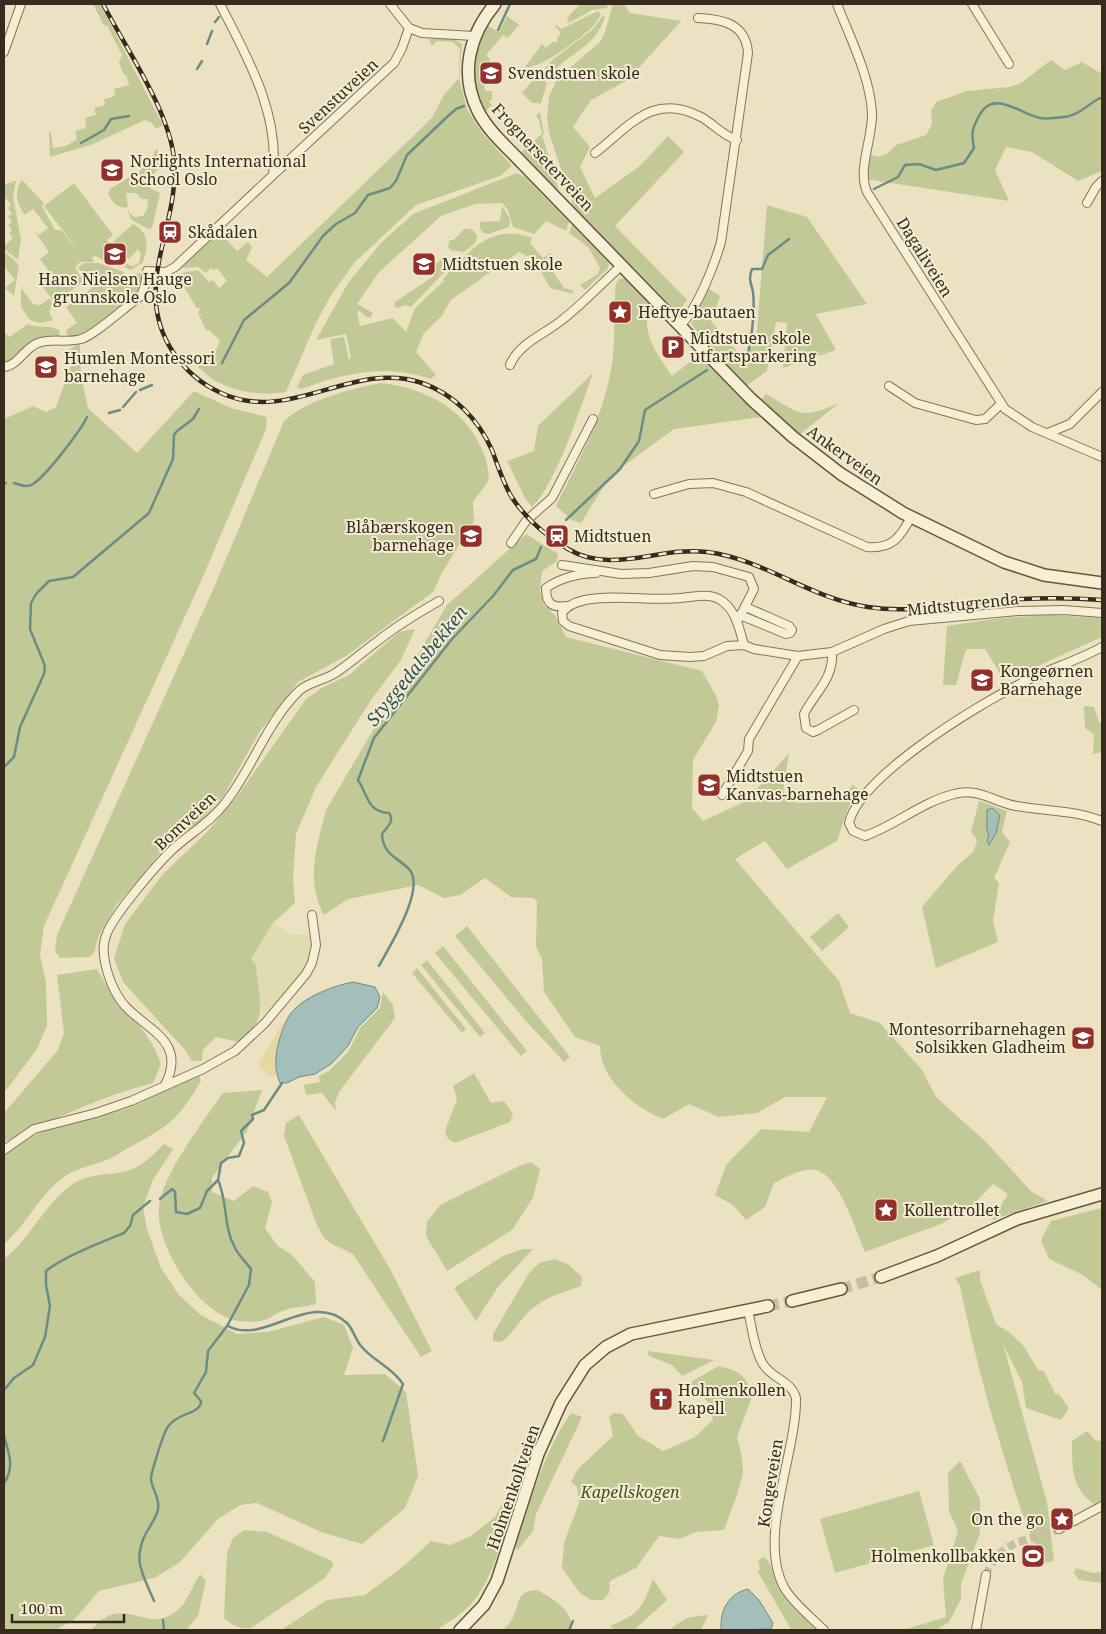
<svg xmlns="http://www.w3.org/2000/svg" width="1106" height="1634" viewBox="0 0 1106 1634" font-family="'Noto Serif',serif">
<style>
.farmland{fill:#e1dcb0}
.green{fill:#c1ca97}
.sand{fill:#e7d8a0}
.water{fill:#a4bfb9;stroke:#6c8c86}
.lines{fill:none;stroke-linecap:round;stroke-linejoin:round}
.stream{stroke:#6c8c86;stroke-width:2.5}
.minor-tunnel{stroke:#c8bda1;stroke-width:8;stroke-dasharray:8 4;stroke-linecap:butt}
.secondary-tunnel{stroke:#c8bda1;stroke-width:11;stroke-dasharray:11 5.5;stroke-linecap:butt}
.minor-casing{stroke:#85735a;stroke-width:10}
.secondary-casing{stroke:#67543d;stroke-width:14}
.minor{stroke:#f7efd5;stroke-width:8}
.secondary{stroke:#f7efd5;stroke-width:11}
.rail-casing{stroke:#362b1e;stroke-width:4.5}
.rail{stroke:#f4ecd2;stroke-width:2.5;stroke-dasharray:8;stroke-linecap:butt}
.labels{text-anchor:middle;stroke-width:4;stroke-linejoin:round;paint-order:stroke}
.poi-label{font-size:16px;fill:#362b1e;stroke:#f4ecd2;text-anchor:start}
.street-label{font-size:16px;fill:#362b1e;stroke:#f4ecd2}
.park-label{font-size:16px;font-style:italic;fill:#445125;stroke:#f4ecd2}
.water-label{font-size:18px;font-style:italic;fill:#2e5554;stroke:#f4ecd2}
</style>
<rect width="100%" height="100%" fill="#ece2c2"/>
<path class="farmland" d="M273,923L291,934L312,935V945L307,966L276,1004L262,1014L256,965L251,959Z"/>
<g class="green">
<path d="M93,4H100L163,125L156,129L152,123L145,120L91,145L50,157L49,133L51,132L53,148L66,146L77,139L75,131L86,128L85,118L96,115L94,108L105,105L104,99L115,96L114,89L129,85L126,75H124L119,63L122,55L107,25L104,26Z"/>
<path d="M580,4H608L607,8L592,10L569,23L567,18Z"/>
<path d="M613,4H624L630,13L681,21L628,80L591,100L573,127L590,147L580,167L595,198L640,166L668,136L684,152L615,226L687,300L678,313L574,208L549,133L547,118L549,97L557,79L600,42L605,32Z"/>
<path d="M598,11L601,14C598,20 594,26 589,30C578,40 538,70 525,67L542,44L546,48L554,41L556,43L558,40L557,38L561,33L555,26L556,25L561,29Z"/>
<path d="M507,16L519,25L508,38L503,35L486,55L490,59V67L483,68L482,84H484L485,91H492V99L489,102L492,105L485,112C469,82 473,55 486,25L499,32Z"/>
<path d="M603,16L605,17C594,51 567,51 549,78L541,74L552,60L592,30Z"/>
<path d="M429,39H455L462,44L459,78L467,109L480,130L512,166L500,176L416,205L354,263L330,297L316,323L286,392C254,397 216,390 195,363L215,351L220,341L209,330H206L198,313L200,309L196,307L181,282V273L198,270L209,282L213,280L219,288L227,281L217,268L213,270L211,268L206,273L198,267L181,268L180,266L219,231L237,251L248,242L252,247L246,260L267,277L432,118L444,95L459,78L460,49L453,42L437,41L432,46Z"/>
<path d="M1051,60L1065,70L1082,62L1102,74V171L1078,181L1032,152L1006,147L995,170L1009,201L865,179L871,155L879,157L888,153L896,145L926,135L932,124L931,111L936,102L967,91L1009,87L1021,83Z"/>
<path d="M534,79L544,80L547,83L540,106L539,103H532L522,93Z"/>
<path d="M540,112L544,134L542,135L559,191L520,153L542,134L539,120L536,116Z"/>
<path d="M157,148L161,166L150,177V188L160,193L152,228L148,229L132,220L127,210L134,217L143,216L147,210L148,199H142L136,193H126L128,207C117,209 113,203 108,194L110,189L131,176L134,177L150,161Z"/>
<path d="M517,173L525,177L569,222L566,231L546,221L534,234L513,227L508,210L502,203L475,204L441,216L379,272L357,304L373,313L370,318L365,316L360,311L357,312L360,326L393,318L406,332L415,308L444,281L443,279C469,252 491,222 532,238L530,243L543,258L550,253L552,255L548,261L551,269L564,288L572,290L574,294L550,288L535,260L519,252L451,300L441,317L424,333L416,352L436,375L430,379C388,364 343,373 302,389L297,387L303,375L334,364L330,339L344,337L349,360L351,357L346,334L316,340L348,283L381,243L413,214Z"/>
<path d="M22,180L44,203L42,206L55,230H61L80,253L44,206L74,183L113,235L107,240L109,242L104,248L112,261L122,260L119,267L102,260L95,255L92,258L94,262H80L75,268L84,282L54,302L40,283L51,274L40,259L49,252L35,232L39,235L48,228L33,209L25,215C17,204 13,192 22,180Z"/>
<path d="M14,181H16L13,197L21,239L18,260L4,249V246L13,238L9,233L12,230L8,225L12,222L8,216L12,214L8,208L11,205L4,196V185Z"/>
<path d="M767,205L807,217L867,304L816,314L836,350L783,368L787,323L776,322L767,371L746,386L691,324L708,288L720,296L711,321L741,356L756,343Z"/>
<path d="M502,206L510,219L509,227L488,234L483,233L480,228V222L500,221Z"/>
<path d="M133,224C150,233 148,246 143,262L131,270L124,267L126,264L133,266L139,263L141,254L138,249L129,259L110,246C116,238 125,232 133,224Z"/>
<path d="M572,225L609,263L608,268L585,290L580,285L598,274L600,268L588,247L569,233Z"/>
<path d="M464,229C470,228 476,230 477,237L475,243L464,252L450,250L448,246L450,240H454Z"/>
<path d="M4,251L19,265L14,296L5,288L15,280L4,266Z"/>
<path d="M441,259L443,261L456,260L411,307L405,305L398,308L394,306L395,302L434,276L431,273L434,266Z"/>
<path d="M84,263H99L124,272L123,285L131,286L135,274L140,273C142,278 142,286 139,292C132,304 83,337 68,338L66,330L77,323L66,307L92,288L90,280L78,268Z"/>
<path d="M624,278L656,310L647,320C646,341 661,359 672,376L699,355L761,417L674,429L610,476L581,523L572,520L556,506C577,464 601,421 610,375C617,345 612,314 616,284L619,279Z"/>
<path d="M21,288L34,305L37,304L39,306L50,298L52,304L49,311L53,320L40,323L30,320L21,307Z"/>
<path d="M28,324C38,329 49,324 59,330L60,337C52,340 44,336 36,340C23,346 17,359 4,364V331L9,337Z"/>
<path d="M80,344L81,377L88,408L137,453L194,391L231,408L267,417L266,429L202,579L44,926L40,955L46,983L47,1026L37,1049L4,1093V419L33,406L46,412L56,407L72,363L70,349Z"/>
<path d="M593,373C581,406 556,485 532,507L525,498L507,461L534,451L538,426Z"/>
<path d="M380,383C425,387 470,411 485,457C488,464 488,472 489,480L473,502L474,521L442,573L433,592L346,656L298,682L260,731L224,795L199,822L178,836L161,852L116,906L99,935L94,953L89,957L60,958L55,951L57,935L215,585L284,421C307,400 350,389 380,383Z"/>
<path d="M766,394C801,414 800,420 839,403L799,435L761,400Z"/>
<path d="M526,534L558,554L557,561L542,571L540,591L544,605L555,615L566,637L702,671L716,696L719,705L716,722L693,760L692,808L703,821L746,801L789,753L783,791L796,803L838,801L853,785L859,790L848,808L837,841L787,869L765,841L735,859L839,981L850,1013L880,1023L922,1070L936,1097L984,1140L1032,1192L1048,1201L992,1220L1008,1194L993,1184L970,1208L941,1224L865,1252C856,1231 839,1174 815,1170C802,1168 786,1177 774,1183L765,1207L746,1220L733,1205L715,1195L726,1165L761,1129L809,1132L827,1097H785L757,1113L719,1117L689,1104L663,1119C634,1107 600,1079 600,1046L575,1037L544,992L542,959L536,946L537,902L534,898L511,897L485,878L460,895L444,898L418,885L348,899L324,915C305,881 317,845 326,810L447,605Z"/>
<path d="M1050,615L1102,618V637L1018,675H1001L985,649H966L956,685H943L947,626L1000,618Z"/>
<path d="M415,629L401,660L371,700L316,787L296,834L293,879L295,903L273,923L251,959L256,965C258,997 271,1020 239,1042L216,1037L203,1050L202,1061H192L185,1050L123,982L114,958L125,924L163,874L208,831L236,798L306,699L322,688L349,675L399,632Z"/>
<path d="M1084,706L1094,707L1099,722L1102,723V752L1093,754L1094,734L1085,728Z"/>
<path d="M979,801L1007,811L1002,832L1010,842L994,878L999,883L993,921L998,942L936,968L922,907L957,866L974,851L977,840L971,832Z"/>
<path d="M838,913L849,927L822,951L810,937Z"/>
<path d="M467,926L570,1057L564,1062L525,1020L455,936Z"/>
<path d="M443,946L527,1051L521,1056L435,953Z"/>
<path d="M427,960L485,1033L480,1037L421,965Z"/>
<path d="M417,968L466,1029L462,1033L412,973Z"/>
<path d="M97,969C102,977 106,986 112,993C132,1020 149,1030 161,1064L153,1083C101,1096 52,1121 4,1142V1113L58,1050L64,1033L57,975Z"/>
<path d="M383,992L393,1005L395,1018L339,1092L335,1102L336,1111L322,1093L306,1095L304,1085L320,1082L319,1076L329,1071L348,1052L360,1028L380,1008Z"/>
<path d="M474,1073L491,1103L504,1101L513,1114L510,1122L455,1143L448,1139L445,1131L457,1099L453,1086Z"/>
<path d="M199,1076L201,1081C178,1120 169,1126 130,1147C122,1151 115,1157 107,1160C91,1166 75,1168 61,1179C38,1197 26,1226 4,1244V1155C41,1123 80,1123 125,1109C139,1105 153,1095 166,1088C176,1083 188,1080 199,1076Z"/>
<path d="M262,1090L247,1131L212,1178V1192L234,1201L253,1186L268,1192L272,1202L265,1228L277,1245L293,1256L315,1282L316,1304C305,1307 292,1307 282,1311C276,1313 271,1318 265,1320C259,1322 246,1322 239,1321C199,1316 154,1244 159,1206C163,1174 204,1120 223,1093Z"/>
<path d="M299,1115L390,1269L432,1351L421,1357L353,1254L332,1244L324,1238L317,1225L284,1136L286,1123Z"/>
<path d="M164,1144L173,1149L153,1180L143,1207L147,1229L161,1268L179,1295L201,1315L237,1334L267,1332L324,1317L344,1325L353,1348L344,1375L385,1374L406,1392L418,1476L405,1508L362,1544L321,1532L257,1503L240,1505L218,1519L179,1563L154,1578L99,1591L75,1619L56,1630H4V1259C30,1239 44,1205 71,1185C87,1174 106,1175 123,1172C141,1168 152,1156 164,1144Z"/>
<path d="M531,1162L540,1169L533,1198L512,1230L447,1271L426,1236L427,1222L440,1205L519,1166Z"/>
<path d="M1102,1208V1290L1083,1275L1049,1259L1041,1240L1051,1221Z"/>
<path d="M522,1249H533L498,1287L476,1321L454,1288L503,1256Z"/>
<path d="M555,1259L568,1264L582,1277L581,1286C561,1293 539,1299 525,1316C516,1325 512,1335 501,1342L493,1341V1334L529,1273L539,1263Z"/>
<path d="M980,1270V1280L996,1324L1010,1333L1023,1345L1039,1371L1043,1370L1056,1395L1058,1393L1069,1408L1061,1420L1026,1408L1022,1382L1003,1344L1047,1502L1054,1561L1045,1563C1025,1528 1015,1491 1003,1453C986,1398 972,1343 960,1286L955,1278Z"/>
<path d="M647,1351L714,1360L682,1376L672,1365L649,1356Z"/>
<path d="M719,1366C741,1372 743,1373 753,1394L737,1437L742,1457L743,1473L738,1492L724,1530L696,1532L680,1539L659,1536L636,1568L610,1581L609,1593L603,1600H591L579,1592L562,1568L564,1543L579,1503L577,1487L571,1482L578,1469L613,1436L609,1417L614,1413L623,1414L638,1436L663,1451L695,1437L713,1420L710,1404L689,1383Z"/>
<path d="M571,1413L582,1417L536,1514L533,1531L518,1550L515,1547C531,1501 543,1453 571,1413Z"/>
<path d="M1087,1431L1095,1440L1102,1441V1500L1094,1504C1071,1488 1072,1466 1072,1441Z"/>
<path d="M960,1461L980,1499V1533L961,1584V1599L949,1622L936,1630H903L946,1617L943,1579L958,1531L949,1511L948,1473Z"/>
<path d="M516,1483C505,1522 499,1571 472,1603C462,1614 450,1621 438,1629L281,1630L327,1600L365,1595L405,1565L431,1541L450,1545L471,1536L495,1517L512,1485Z"/>
<path d="M919,1491L934,1545L835,1573L820,1519Z"/>
<path d="M244,1530L267,1532L332,1561L333,1566L325,1578L251,1628C239,1629 233,1626 224,1618L227,1552L233,1538Z"/>
<path d="M763,1557C773,1563 774,1579 779,1589C787,1605 804,1618 817,1630H792L789,1626L758,1572L760,1569L758,1561Z"/>
<path d="M1076,1568L1093,1573L1102,1572V1583L1079,1580L1074,1573Z"/>
<path d="M200,1574L206,1581L198,1616L186,1630H91C96,1625 105,1616 113,1614C141,1609 154,1634 183,1605C189,1596 194,1584 200,1574Z"/>
<path d="M653,1579L667,1600L634,1630H616L610,1626C640,1613 642,1609 653,1579Z"/>
<path d="M537,1590C551,1598 574,1610 572,1630H503C507,1626 511,1622 513,1617C521,1601 515,1592 537,1590Z"/>
<path d="M708,1615L701,1630H669L686,1618Z"/>
</g>
<path class="sand" d="M282,1024H284L278,1047L276,1075L270,1077L258,1065Z"/>
<g class="water">
<path d="M992,808L1000,815L996,833L989,845L987,840L989,835L987,830V810Z"/>
<path d="M353,982L375,987L380,997L377,1008L358,1027L348,1046L331,1064L315,1074L299,1077L287,1083H280C274,1069 275,1056 279,1041C282,1031 285,1021 291,1013C305,996 333,986 353,982Z"/>
<path d="M748,1589L759,1600L773,1623L771,1629L721,1630C720,1610 728,1594 748,1589Z"/>
</g>
<g class="lines">
<g class="stream">
<path d="M215,22L219,17"/>
<path d="M498,30L510,4"/>
<path d="M207,44L212,31"/>
<path d="M197,69L202,61"/>
<path d="M81,143L104,130L111,119L129,116"/>
<path d="M874,189L898,177L905,165L919,164L936,170L964,163L974,148C971,133 972,129 979,116C993,88 1020,114 1040,118C1046,119 1056,118 1063,117C1077,117 1088,104 1100,98L1102,99"/>
<path d="M727,357L747,356C752,340 755,309 753,292C751,282 748,280 752,269H762L768,255L789,239"/>
<path d="M222,363L244,320L289,283L323,236L336,224L355,213L368,195L390,188L396,181L407,155L448,116L456,109L464,106"/>
<path d="M140,390L152,385"/>
<path d="M123,407L136,392"/>
<path d="M109,413L120,410"/>
<path d="M4,483H6"/>
<path d="M14,483C21,485 27,488 33,484C46,476 81,430 87,417"/>
<path d="M566,520L620,469L639,441L645,410L707,370"/>
<path d="M4,767L14,757L20,727L44,674L45,666L30,629L31,603L36,594L49,581L73,577L149,513L173,459L174,435L177,431L193,419L199,409"/>
<path d="M379,966C389,947 428,886 408,868C395,856 383,854 382,834C387,827 395,821 389,813C367,812 368,795 358,780L374,738L452,639L493,596L513,570L536,559L541,547"/>
<path d="M160,1199L172,1189L175,1192L176,1212L187,1214L200,1208L207,1191L218,1180L221,1163L228,1158L239,1156L244,1143L241,1131L253,1119L252,1115L264,1110L282,1083"/>
<path d="M228,1326C265,1346 310,1289 347,1323C353,1329 355,1339 361,1346C373,1361 392,1367 403,1384L383,1441"/>
<path d="M4,1390L14,1378L33,1365L45,1337L50,1306L46,1285V1271C63,1257 102,1242 124,1233L130,1226L133,1215L150,1201"/>
<path d="M4,1436C9,1454 15,1467 4,1483"/>
<path d="M154,1601C143,1574 132,1561 146,1533C150,1526 157,1517 158,1509C160,1498 153,1491 151,1480C150,1475 163,1436 166,1430C175,1412 201,1415 201,1401L194,1393L206,1372L208,1351L227,1326L249,1285L251,1269C246,1262 239,1256 235,1248C223,1227 228,1202 218,1180"/>
<path d="M163,1620L164,1630"/>
<path d="M569,1630L573,1621"/>
</g>
<path class="minor-tunnel" d="M986,1575C1003,1536 1026,1544 1059,1529"/>
<g class="secondary-tunnel">
<path d="M841,1289L881,1277"/>
<path d="M768,1306L792,1301"/>
</g>
<g class="minor-casing">
<g id="minor">
<path d="M390,4L409,28L422,33L474,36"/>
<path d="M837,4C850,38 870,76 872,113C873,138 857,169 867,192L1005,409L1032,427L1102,457"/>
<path d="M972,4L1009,64"/>
<path d="M4,52L21,4"/>
<path d="M595,153C631,125 653,92 701,117C714,124 723,136 737,140"/>
<path d="M273,175L394,63L402,48L409,28"/>
<path d="M1087,203L1096,187L1102,181"/>
<path d="M681,325C698,307 714,266 721,242L748,53C746,24 723,19 698,18"/>
<path d="M510,365C519,343 545,334 562,320C584,303 602,283 622,265"/>
<path d="M4,367C19,365 24,348 38,343C51,338 67,343 81,339C94,336 127,305 141,296L145,285L147,271L166,272L175,267L273,175C280,113 247,57 220,4"/>
<path d="M889,386L915,403L976,420L985,419L1001,404"/>
<path d="M1048,433L1070,424L1102,392"/>
<path d="M654,494L689,484L713,483L746,492L867,547C892,549 900,538 911,517"/>
<path d="M511,543L526,521L552,498L593,419"/>
<path d="M562,565L621,574L649,573L693,566L713,567L749,577L754,589L738,620"/>
<path d="M567,606C552,608 546,604 546,588C560,578 580,573 596,573"/>
<path d="M740,615L786,634L790,633L792,630L789,626L748,608"/>
<path d="M744,645C739,628 736,609 719,599C708,593 693,597 681,598C649,601 616,594 585,600C576,602 567,605 562,613L563,621L569,626L660,655L690,657L704,656L727,646L744,645L754,649L798,656L832,652L884,629L909,621L1018,611L1064,610L1102,613"/>
<path d="M1102,647C1075,662 1045,670 1018,685C976,706 859,777 849,823L853,831L865,836C896,825 922,802 954,794C977,787 994,802 1016,806C1044,811 1075,810 1102,821"/>
<path d="M832,652C834,679 815,692 804,714L806,728L813,732L818,730L854,710"/>
<path d="M722,795L748,751L749,739L798,656"/>
<path d="M165,1085C187,1042 149,1031 126,1007C114,994 106,973 104,955C103,948 104,940 107,933C114,915 156,865 172,850C189,834 211,822 225,803C253,768 267,721 300,690C311,681 326,680 337,672C352,662 365,650 379,640C398,625 418,613 439,601"/>
<path d="M4,1150L34,1129L96,1113L131,1101L203,1069L235,1051L265,1023L306,974L312,963L316,945L312,915"/>
<path d="M748,1310C752,1327 754,1349 763,1364C772,1379 791,1380 796,1398C797,1453 756,1540 785,1589C795,1605 811,1617 824,1630"/>
<path d="M1059,1529L1102,1506"/>
<path d="M976,1630L986,1575"/>
</g>
</g>
<g class="secondary-casing">
<g id="secondary">
<path d="M495,4C470,34 459,73 478,111C488,131 507,147 522,163L751,399L793,437L841,474L903,513L1004,562L1044,575L1102,583"/>
<path d="M881,1277L937,1256L1017,1219L1102,1194"/>
<path d="M792,1301L841,1289"/>
<path d="M460,1630L484,1605L497,1581L538,1454L561,1403L585,1365L606,1347L631,1334L768,1306"/>
</g>
</g>
<use href="#minor" class="minor"/>
<use href="#secondary" class="secondary"/>
<g class="rail-casing">
<path id="rail" d="M103,4C126,49 168,108 174,158C181,226 130,287 173,352C185,370 201,384 221,393C290,425 353,359 422,383C454,394 478,419 492,450C498,466 503,482 511,496C525,518 546,536 568,549C612,575 659,546 707,552C764,559 811,599 868,607C906,613 943,606 981,602C1022,598 1062,597 1102,600"/>
</g>
<use href="#rail" class="rail"/>
</g>
<defs>
<g id="school-square" transform="scale(1.25)"><rect x="-9" y="-9" width="18" height="18" rx="4" fill="#92312c" stroke="#f4ecd2"/><path d="M0-5L7-2L0 1L-7-2ZM-4 1L0 2.5L4 1V4Q0 6-4 4Z" fill="#fff"/></g>
<g id="station-square" transform="scale(1.25)"><rect x="-9" y="-9" width="18" height="18" rx="4" fill="#92312c" stroke="#f4ecd2"/><path d="M-3-6H3Q5-6 5-4V2Q5 4 3 4L4.5 6H3L1.5 4h-3L-3 6H-4.5L-3 4Q-5 4-5 2V-4Q-5-6-3-6ZM-3.5-4v3h7v-3ZM-3.5 1v1.5H-2V1ZM2 1v1.5H3.5V1Z" fill="#fff"/></g>
<g id="sight-square" transform="scale(1.25)"><rect x="-9" y="-9" width="18" height="18" rx="4" fill="#92312c" stroke="#f4ecd2"/><path d="M0-6L1.8-2.2L6-1.7L2.9 1.2L3.7 5.4L0 3.3L-3.7 5.4L-2.9 1.2L-6-1.7L-1.8-2.2Z" fill="#fff"/></g>
<g id="parking-square" transform="scale(1.25)"><rect x="-9" y="-9" width="18" height="18" rx="4" fill="#92312c" stroke="#f4ecd2"/><path d="M-3.5-5.5H1a3.5 3.5 0 0 1 0 7H-1V5.5H-3.5ZM-1-3.4V-.6H.8a1.4 1.4 0 0 0 0-2.8Z" fill="#fff"/></g>
<g id="church-square" transform="scale(1.25)"><rect x="-9" y="-9" width="18" height="18" rx="4" fill="#92312c" stroke="#f4ecd2"/><path d="M-1.2-6h2.4v3.5h3.3v2.4h-3.3V6h-2.4V-.1h-3.3v-2.4h3.3Z" fill="#fff"/></g>
<g id="stadium-square" transform="scale(1.25)"><rect x="-9" y="-9" width="18" height="18" rx="4" fill="#92312c" stroke="#f4ecd2"/><path d="M0-5a6.5 5 0 1 0 0 10a6.5 5 0 1 0 0-10ZM-3.5-1.8h7v3.6h-7Z" fill="#fff"/></g>
</defs>
<g fill-rule="evenodd">
<use href="#school-square" x="491" y="73"/>
<use href="#school-square" x="112" y="170"/>
<use href="#station-square" x="170" y="232"/>
<use href="#school-square" x="115" y="254"/>
<use href="#school-square" x="424" y="264"/>
<use href="#sight-square" x="620" y="312"/>
<use href="#parking-square" x="673" y="347"/>
<use href="#school-square" x="46" y="367"/>
<use href="#school-square" x="471" y="536"/>
<use href="#station-square" x="557" y="536"/>
<use href="#school-square" x="982" y="680"/>
<use href="#school-square" x="709" y="785"/>
<use href="#school-square" x="1083" y="1038"/>
<use href="#sight-square" x="886" y="1210"/>
<use href="#church-square" x="661" y="1399"/>
<use href="#sight-square" x="1062" y="1519"/>
<use href="#stadium-square" x="1033" y="1556"/>
</g>
<g class="labels">
<g class="poi-label">
<text x="508" y="79">Svendstuen skole</text>
<text x="130" y="167">Norlights International<tspan x="130" dy="18">School Oslo</tspan></text>
<text x="188" y="238">Skådalen</text>
<text x="442" y="270">Midtstuen skole</text>
<text x="115" y="285" text-anchor="middle">Hans Nielsen Hauge<tspan x="115" dy="18">grunnskole Oslo</tspan></text>
<text x="638" y="318">Heftye-bautaen</text>
<text x="690" y="344">Midtstuen skole<tspan x="690" dy="18">utfartsparkering</tspan></text>
<text x="64" y="364">Humlen Montessori<tspan x="64" dy="18">barnehage</tspan></text>
<text x="454" y="533" text-anchor="end">Blåbærskogen<tspan x="454" dy="18">barnehage</tspan></text>
<text x="574" y="542">Midtstuen</text>
<text x="1000" y="677">Kongeørnen<tspan x="1000" dy="18">Barnehage</tspan></text>
<text x="726" y="782">Midtstuen<tspan x="726" dy="18">Kanvas-barnehage</tspan></text>
<text x="1066" y="1035" text-anchor="end">Montesorribarnehagen<tspan x="1066" dy="18">Solsikken Gladheim</tspan></text>
<text x="904" y="1216">Kollentrollet</text>
<text x="678" y="1396">Holmenkollen<tspan x="678" dy="18">kapell</tspan></text>
<text x="1044" y="1525" text-anchor="end">On the go</text>
<text x="1016" y="1562" text-anchor="end">Holmenkollbakken</text>
</g>
<g class="street-label">
<text transform="translate(338 96) rotate(-43)" y="6">Svenstuveien</text>
<text transform="translate(543 157) rotate(47)" y="6">Frognerseterveien</text>
<text transform="translate(925 257) rotate(58)" y="6">Dagaliveien</text>
<text transform="translate(845 455) rotate(36)" y="6">Ankerveien</text>
<text transform="translate(963 604) rotate(-6)" y="6">Midtstugrenda</text>
<text transform="translate(185 821) rotate(-43)" y="6">Bomveien</text>
<text transform="translate(770 1483) rotate(-81)" y="6">Kongeveien</text>
<text transform="translate(513 1487) rotate(-71)" y="6">Holmenkollveien</text>
</g>
<g class="park-label">
<text x="630" y="1498">Kapellskogen</text>
</g>
<g class="water-label">
<text transform="translate(417 666) rotate(-51)" y="6">Styggedalsbekken</text>
</g>
</g>
<rect width="1106" height="1634" fill="none" stroke="#362b1e" stroke-width="10"/>
<path d="M12 1614v8h112v-8" fill="none" stroke="#362b1e" stroke-width="2.5"/>
<text x="20" y="1614" font-size="15" fill="#362b1e" stroke="#f4ecd2" stroke-width="4" paint-order="stroke">100 m</text>
</svg>
